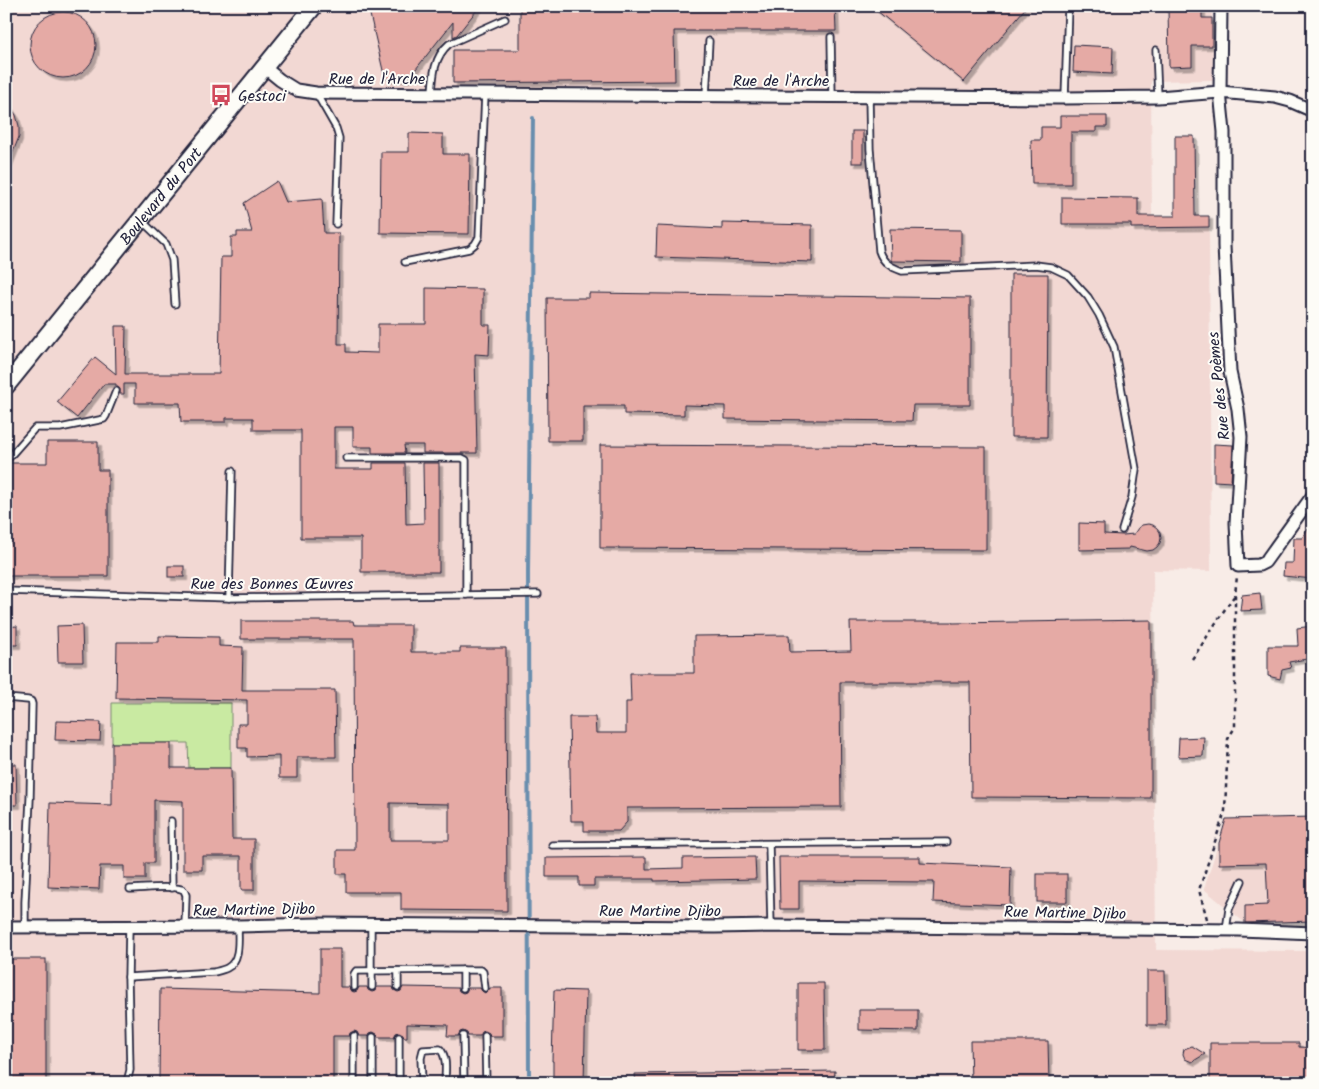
<svg xmlns="http://www.w3.org/2000/svg" width="1319" height="1089" viewBox="0 0 1319 1089" font-family="Kalam,sans-serif">
<style>
.built{fill:#f2d8d3}
.green{fill:#c9eaa2;stroke:#76866e}
.lines{fill:none;stroke-linecap:round;stroke-linejoin:round}
.stream{stroke:#698eae;stroke-width:4}
.building{fill:#e5aaa5;stroke:#22223b;fill-rule:evenodd;filter:url(#shadow)}
.service-casing{stroke:#22223b;stroke-width:9}
.minor-casing{stroke:#22223b;stroke-width:15}
.secondary-casing{stroke:#22223b;stroke-width:20}
.path{stroke:#22223b;stroke-width:2.5;stroke-dasharray:4 4;stroke-linecap:butt}
.service{stroke:#fdfcf7;stroke-width:5.5}
.minor{stroke:#fdfcf7;stroke-width:11}
.secondary{stroke:#fdfcf7;stroke-width:16}
.labels{text-anchor:middle;stroke-width:4;stroke-linejoin:round;paint-order:stroke}
.street-label{font-size:16px;fill:#22223b;stroke:#fdfcf7}
.poi-label{font-size:16px;fill:#22223b;stroke:#fdfcf7;text-anchor:start}
</style>
<defs>
<filter id="shadow"><feDropShadow dx="3.5" dy="3.5" stdDeviation="0" flood-color="#0004"/></filter>
</defs>
<rect width="100%" height="100%" fill="#f8ece7"/>
<filter id="ink" filterUnits="userSpaceOnUse"><feTurbulence type="fractalNoise" baseFrequency=".02" numOctaves="2"/><feDisplacementMap in="SourceGraphic" scale="10" xChannelSelector="R" yChannelSelector="G"/><feConvolveMatrix kernelMatrix="1 2 1 2 8 2 1 2 1" color-interpolation-filters="sRGB"/></filter>
<g filter="url(#ink)">
<g class="built">
<path d="M6,6H1212L1213,80L1151,81L1152,216H1209L1211,571L1153,570L1156,950L1313,951V1083H6Z"/>
<path d="M1313,817V921L1245,923L1204,889L1226,819Z"/>
</g>
<path class="green" d="M112,703H231V768H189L188,743H112Z"/>
<g class="lines">
<path class="stream" d="M529,1083L528,572L533,118"/>
</g>
<g class="building">
<path d="M368,6H480L457,35L453,37V22L408,79H385Z"/>
<path d="M520,6H835L836,31H674L675,81L453,83V50H520Z"/>
<path d="M871,6H1027L964,82Z"/>
<path d="M1168,6H1202V18H1212V46H1192V66L1169,67Z"/>
<circle cx="63" cy="45" r="33"/>
<path d="M1074,45L1113,47L1112,74L1073,72Z"/>
<path d="M6,101L16,115L19,126V137L7,167Z"/>
<path d="M1060,116H1107V127H1096V132H1071V184H1032L1031,140H1041V127H1060Z"/>
<rect x="852" y="131" width="11" height="32"/>
<path d="M409,133L443,134V154H470L469,234L380,233L381,152H409Z"/>
<path d="M1175,136H1194L1195,216H1209V227L1131,228V224H1062V197L1138,198V216H1175Z"/>
<path d="M277,181L286,202L322,199L324,233H339L338,344H346V352L378,353V324H426V288L483,289V325H490L489,355L475,354L477,453H423V445H404L405,453H372V447H353V427H334V469H373V463H405L406,524L424,523L423,463H439V572H361V538H301V430H253V418H226V422H181L180,403H135V384H124V394H120V389L116,386V384H104L77,418L57,402L95,357L116,374L115,326H126L125,374H219L221,257H231V237H237V232H252L244,203Z"/>
<path d="M722,223L812,225V262L656,257L657,226L722,229Z"/>
<path d="M890,229L961,230V262L892,261L891,260Z"/>
<path d="M1011,274H1048L1047,437H1011Z"/>
<path d="M589,293L970,298V405H913L912,421L725,419V406L684,405V415L624,414V406H583V441H548L547,298H589Z"/>
<path d="M47,442H98V470H108V576H6V544H10V463H47Z"/>
<path d="M1214,444L1233,445L1231,482L1214,481Z"/>
<path d="M600,445L986,447V550L600,548Z"/>
<path d="M1079,523L1104,524V534L1123,535L1134,534L1138,528L1142,525L1148,524L1153,525L1157,528L1160,532L1161,538L1160,543L1157,547L1153,550L1147,551L1130,547L1129,549L1079,550Z"/>
<path d="M1308,528L1313,547V579L1283,576L1284,563H1293L1294,538H1302Z"/>
<rect x="168" y="566" width="16" height="11"/>
<path d="M1260,593L1262,610L1240,611L1242,595Z"/>
<path d="M1151,620V798L971,797L970,682H840L841,807L627,808V822L619,831H584V821H571L569,717H595L596,733H626V702H631L630,673H694V636L789,635L790,652L851,651L850,622H952V623Z"/>
<path d="M241,621H353L354,625H411V652H460V648H506L507,911L401,910V892H346V874H337V850H355L354,639H241ZM390,803L449,804V840H390Z"/>
<path d="M82,625L83,662H58L57,626Z"/>
<path d="M17,626V645H6V627Z"/>
<path d="M1313,626V658L1289,662L1291,668L1282,670L1280,679L1268,676V646H1298L1297,628Z"/>
<path d="M159,636L219,637V646L243,647L242,690H335L336,757H297V778H279V756L247,757V748H238V724H247V700L116,698L117,642H159Z"/>
<path d="M56,721L101,722L100,741L55,740Z"/>
<path d="M1204,737L1203,756L1178,757L1179,738Z"/>
<path d="M112,743H171V768H231L232,839H254V890H241V856H202V870H183V801L154,800V863H145V879H124V866H100L99,889L48,887L50,803L112,805Z"/>
<path d="M6,764H16L17,805H6Z"/>
<path d="M1313,817V921L1245,923V906L1268,905L1266,863L1219,864V843L1226,819Z"/>
<path d="M646,857V869L683,868V858L755,857L756,879L654,881V879H594V886H579V877H546V858Z"/>
<path d="M779,857H920V863L1011,867L1010,905L933,902L934,882L799,881V909H780Z"/>
<rect x="1037" y="874" width="30" height="28"/>
<path d="M320,949H340V987H349L350,990L354,992L357,991L359,987H367L368,990L372,992L375,991L377,987H393L394,990L398,992L401,991L403,987L458,988L459,991L463,993L466,992L468,988H480L482,991L485,993L488,991L490,988H502V1036H490L489,1033L485,1031L482,1032L480,1036H468L467,1033L463,1031L460,1032L458,1036H447L448,1025L407,1024V1037H404L403,1034L399,1032L396,1033L394,1037H378L377,1034L373,1032L370,1033L368,1036H359L357,1032L354,1031L350,1033L349,1036H333V1083H159L160,989L320,993Z"/>
<rect x="6" y="959" width="40" height="124"/>
<path d="M1147,971H1165L1166,1025H1147Z"/>
<path d="M798,983H824L825,1050H798Z"/>
<path d="M554,990L586,991L584,1083H553V1061H552Z"/>
<path d="M859,1010H918V1031L859,1030Z"/>
<path d="M970,1041H1048L1049,1083H971Z"/>
<path d="M1210,1043H1299V1047L1313,1048V1083H1210Z"/>
<path d="M1192,1046L1205,1054L1192,1062L1185,1059L1183,1054L1184,1049Z"/>
<path d="M835,1071L834,1083H636L635,1074Z"/>
</g>
<g class="lines">
<g class="service-casing">
<g id="service">
<path d="M831,37L832,97"/>
<path d="M1156,50L1158,97"/>
<path d="M316,93L336,128L339,138L336,224"/>
<path d="M432,94C433,75 434,57 449,44L505,19"/>
<path d="M706,96L709,41"/>
<path d="M869,97L870,149L879,251C883,263 891,267 902,271L1036,265L1051,267L1068,275L1088,297L1099,315L1114,347L1136,469L1132,497L1122,530"/>
<path d="M1065,98L1068,6"/>
<path d="M141,220L166,244L172,260L175,304"/>
<path d="M405,262L469,249L475,244L479,237L485,94"/>
<path d="M346,458H462L466,460V595"/>
<path d="M6,461L35,428H60L104,419L106,416L116,391"/>
<path d="M6,591L229,598L538,594"/>
<path d="M229,598L232,471"/>
<path d="M6,698L28,700L31,701L32,704L30,799L25,902V927"/>
<path d="M171,821L172,888"/>
<path d="M769,844L771,926"/>
<path d="M552,845L946,842"/>
<path d="M130,889C142,889 169,885 181,889C185,890 184,891 186,895L185,926"/>
<path d="M1226,930L1229,909L1242,881"/>
<path d="M371,971V925"/>
<path d="M372,971V987"/>
<path d="M398,971V987"/>
<path d="M128,977L214,972C218,971 223,970 227,968C241,961 238,939 238,926"/>
<path d="M354,987V974L356,971L463,970H481L483,972L485,988"/>
<path d="M463,988V970"/>
<path d="M463,1036L464,1083"/>
<path d="M485,1036L486,1083"/>
<path d="M373,1037V1083"/>
<path d="M399,1037V1083"/>
<path d="M124,1083L128,1078L130,1070L128,977L129,927"/>
<path d="M354,1083V1036"/>
<path d="M422,1083L421,1058L423,1050L440,1049C448,1058 445,1072 445,1083"/>
</g>
</g>
<g class="minor-casing">
<g id="minor">
<path d="M264,67L280,80L296,90L316,93L1065,98L1158,97L1220,92L1221,6"/>
<path d="M1313,111L1290,101L1275,97L1220,92L1224,132V246L1230,372L1238,409L1241,437L1236,523L1238,566L1259,565L1265,562L1313,495"/>
<path d="M6,927L238,926L318,924L715,927L771,926L1239,930L1313,933"/>
</g>
</g>
<g class="secondary-casing">
<g id="secondary">
<path id="s1" d="M6,386L314,6"/>
</g>
</g>
<g class="path">
<path d="M1192,659C1207,638 1220,615 1235,595"/>
<path d="M1207,919L1199,890L1225,811L1228,739L1235,727V595L1237,576"/>
</g>
<use href="#service" class="service"/>
<use href="#minor" class="minor"/>
<use href="#secondary" class="secondary"/>
</g>
</g>
<defs>
<g id="bus-bare" transform="scale(1.725)"><path d="M-5-6H5V4H4V6H2V4H-2V6H-4V4H-5ZM-3.5-4V0h7V-4ZM-3.5 1.2v1.5H-2V1.2ZM2 1.2v1.5H3.5V1.2Z" fill="#d1495b" stroke="#fdfcf7" stroke-width="2.5" paint-order="stroke"/></g>
</defs>
<g fill-rule="evenodd">
<use href="#bus-bare" x="221" y="95"/>
</g>
<g class="labels">
<g class="street-label">
<text x="377" y="84">Rue de l'Arche</text>
<text x="781" y="86">Rue de l'Arche</text>
<text dy="6" stroke="none"><textPath href="#s1" startOffset="245">Boulevard du Port</textPath></text>
<text transform="translate(1218 386) rotate(-96)" y="6">Rue des Poèmes</text>
<text x="272" y="589">Rue des Bonnes Œuvres</text>
<text transform="translate(254 909) rotate(-1)" y="6">Rue Martine Djibo</text>
<text x="660" y="916">Rue Martine Djibo</text>
<text transform="translate(1065 912) rotate(1)" y="6">Rue Martine Djibo</text>
</g>
<g class="poi-label">
<text x="238" y="101">Gestoci</text>
</g>
</g>
<rect width="1319" height="1089" fill="none" stroke="#fdfcf7" stroke-width="25"/>
<rect x="12" y="12" width="1294" height="1064" fill="none" stroke="#22223b" stroke-width="2" filter="url(#ink)"/>
</svg>
